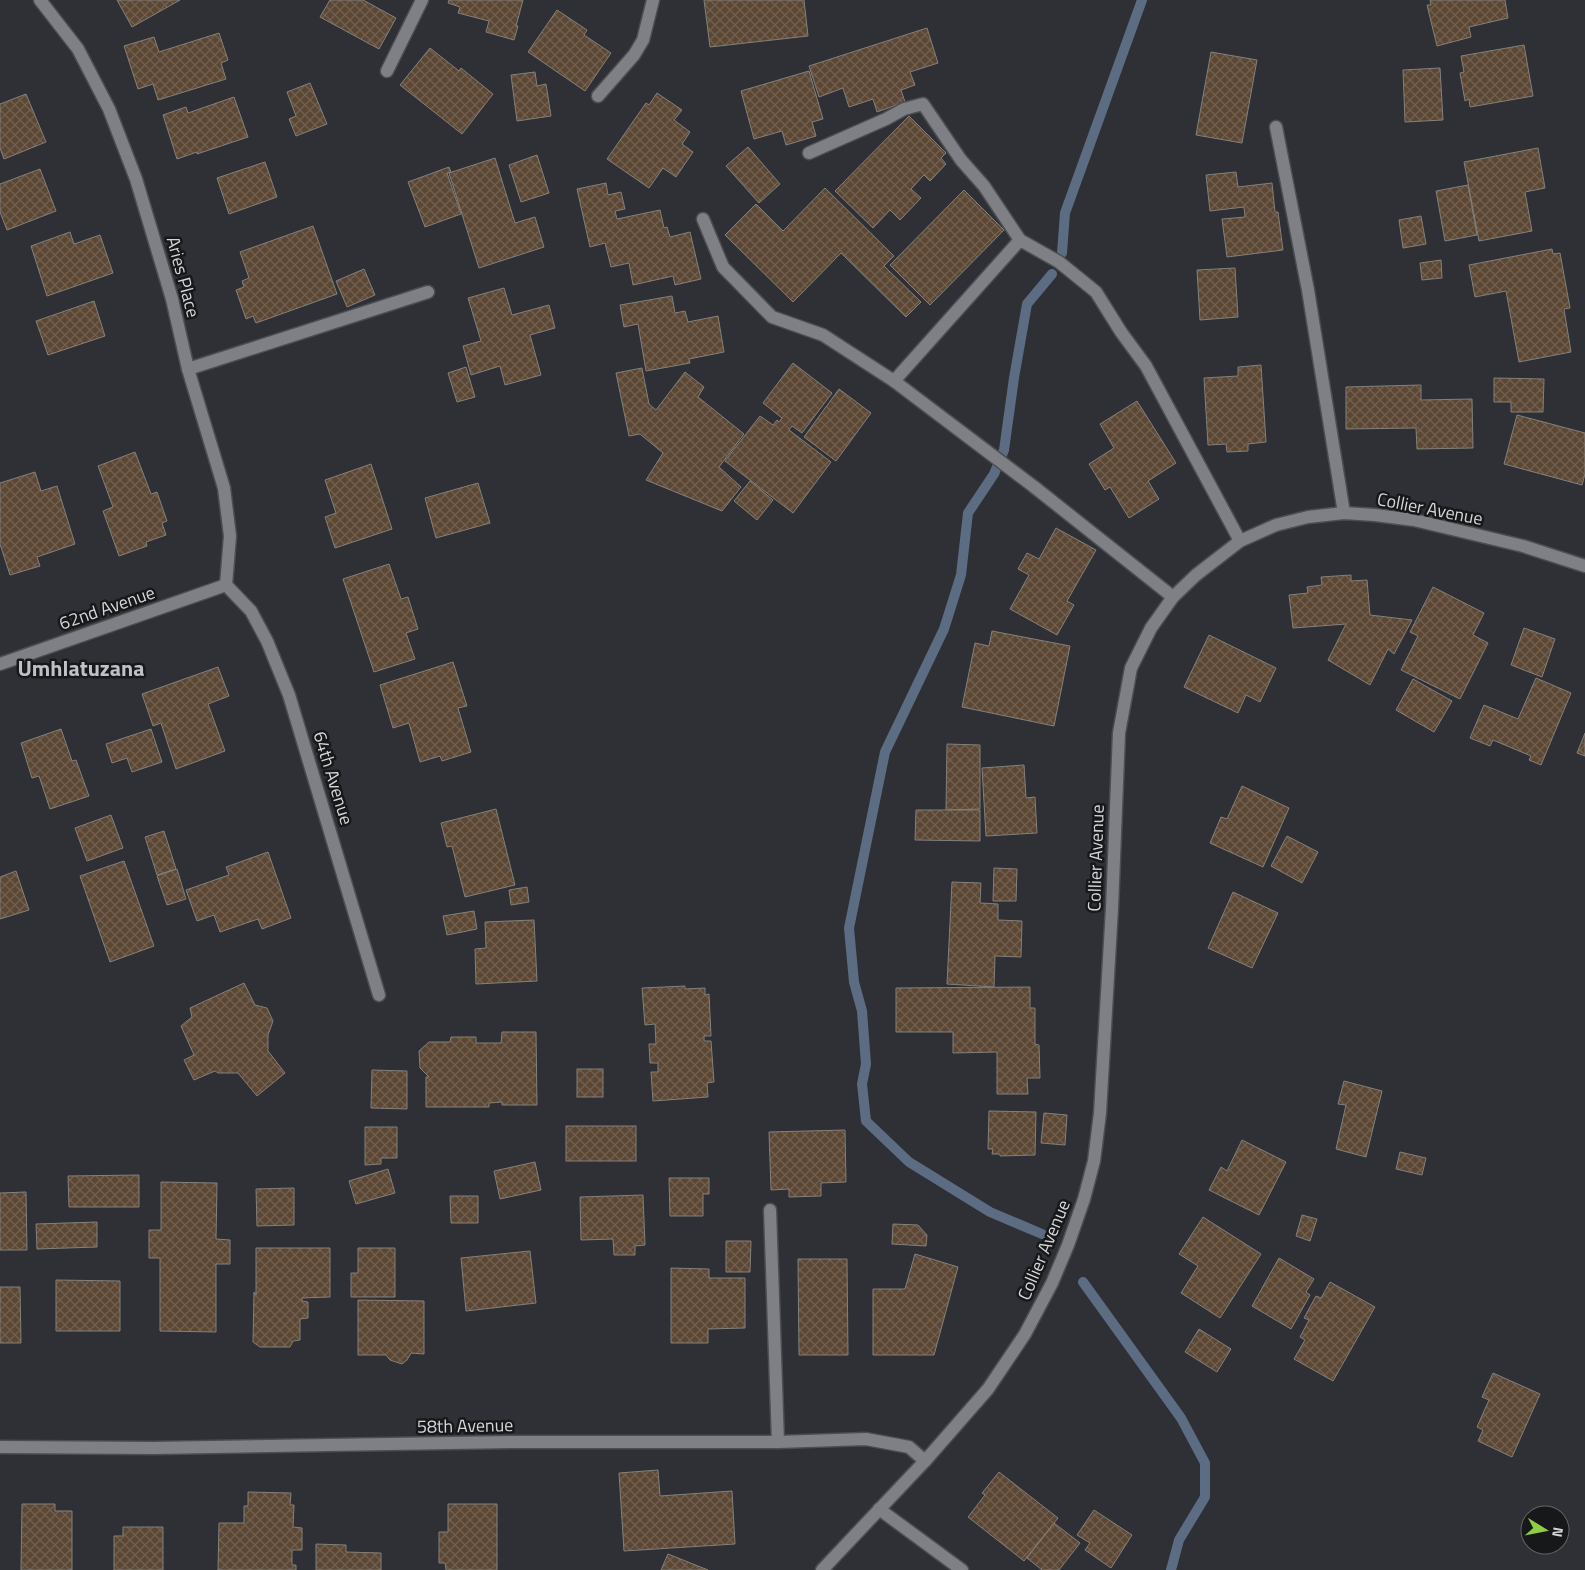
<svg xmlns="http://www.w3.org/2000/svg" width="1585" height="1570" viewBox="0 0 1585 1570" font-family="'Titillium Web',sans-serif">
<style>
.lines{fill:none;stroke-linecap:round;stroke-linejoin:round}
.stream{stroke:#5c6c83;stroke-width:10}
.building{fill:url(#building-cross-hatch);stroke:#84807b}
.lane-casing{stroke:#4c4d51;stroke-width:15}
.street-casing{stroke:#4c4d51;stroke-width:15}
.lane{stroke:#7e8086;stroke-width:12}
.street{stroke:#7e8086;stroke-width:12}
.labels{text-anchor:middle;stroke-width:5;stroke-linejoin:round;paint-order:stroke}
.street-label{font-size:18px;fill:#d6d7da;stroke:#17181a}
.district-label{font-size:22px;font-weight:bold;fill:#bec1c7;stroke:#17181a}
</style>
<defs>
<pattern id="building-cross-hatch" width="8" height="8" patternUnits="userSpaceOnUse" patternTransform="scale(1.25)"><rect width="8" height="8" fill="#5b4734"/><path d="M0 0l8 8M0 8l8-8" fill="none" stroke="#726151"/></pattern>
</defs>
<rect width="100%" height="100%" fill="#2e3035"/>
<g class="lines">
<g class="stream">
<path d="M1062,253L1065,213L1142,0"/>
<path d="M1042,1234L990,1212L909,1162L866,1121L862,1084L866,1064L862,1011L854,982L849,928L885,752L944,629L961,575L968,513L994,474L1004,450L1014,378L1027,304L1052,274"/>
<path d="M1083,1282L1181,1418L1205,1463V1497L1179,1540L1171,1570"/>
</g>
</g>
<g class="building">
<path d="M117,0H180L132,27Z"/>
<path d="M330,0H363L396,18L379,49L320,17Z"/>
<path d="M449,0H523L516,26H518L514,40L486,32L489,21L458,13L460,7L448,3Z"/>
<path d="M704,0H804L808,36L710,47Z"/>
<path d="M1430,0H1505L1508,18L1469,27L1471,37L1437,46L1427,5H1431Z"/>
<path d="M557,10L587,30L584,35L611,53L585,91L528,52Z"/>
<path d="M927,28L938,63L910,72L915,85L901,90L905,102L877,112L873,99L849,107L843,88L819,97L809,66Z"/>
<path d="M219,33L228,60L221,63L226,79L158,100L153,84L138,89L124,46L154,37L159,52Z"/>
<path d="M1524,45L1533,96L1470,107L1469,99L1465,101L1460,73L1464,72L1461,56Z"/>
<path d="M430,48L459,71L461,68L493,94L462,134L400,85Z"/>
<path d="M1211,52L1257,60L1242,143L1196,135Z"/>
<path d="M1440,68L1443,120L1405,122L1403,70Z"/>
<path d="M809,71L823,119L812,122L816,136L786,145L782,131L754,139L741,91Z"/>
<path d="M535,72L537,86L546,84L551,116L517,121L511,75Z"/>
<path d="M310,83L327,124L296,136L289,119L296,116L287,92Z"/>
<path d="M657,93L682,110L674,120L690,132L682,144L693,152L676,177L663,168L649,188L607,159L646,103L649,105Z"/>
<path d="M26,94L46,142L4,159L0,148V104Z"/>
<path d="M234,97L248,137L197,154V152L177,159L163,115L186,107L188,113Z"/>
<path d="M909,116L946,153L941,158L946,164L930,181L924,175L911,189L921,198L900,220L890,210L873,228L835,191Z"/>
<path d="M748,147L780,184L759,203L726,166Z"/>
<path d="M1538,148L1545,188L1525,192L1532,231L1479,241L1464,162Z"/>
<path d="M537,155L549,193L521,202L509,165Z"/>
<path d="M495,158L515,223L535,217L544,247L479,268L449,173Z"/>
<path d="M265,162L277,197L229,214L217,178Z"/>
<path d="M449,167L451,172L447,173L461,214L425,227L408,182Z"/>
<path d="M40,169L56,211L7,230L0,212V184Z"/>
<path d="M1236,172L1238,187L1272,183L1275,212H1278L1283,250L1227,257L1222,219L1245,217L1244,207L1210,211L1206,175Z"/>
<path d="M606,183L608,195L621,192L625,209L615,211L617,219L660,210L664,228L667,227L670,237L690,232L701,279L675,285L673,276L633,285L629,263L611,267L605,243L590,247L577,189Z"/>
<path d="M1468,185L1477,235L1445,241L1436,191Z"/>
<path d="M825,188L894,256L884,266L921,302L906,317L841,253L793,302L725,235L756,204L783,231Z"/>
<path d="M964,190L1004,230L930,305L890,265Z"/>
<path d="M1421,216L1426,244L1403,248L1399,220Z"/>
<path d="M313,226L337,294L256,323L253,316L246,319L236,290L244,287L242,281L249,278L240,252Z"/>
<path d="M70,232L74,244L100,235L113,273L47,296L31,246Z"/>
<path d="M1552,249L1553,254L1560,253L1570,308L1564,309L1571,352L1519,362L1506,291L1475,297L1469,265Z"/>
<path d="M1441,260L1442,278L1422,280L1420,263Z"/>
<path d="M1235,268L1238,317L1200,320L1197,270Z"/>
<path d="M364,269L375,295L347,307L336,281Z"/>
<path d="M504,288L512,315L549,305L555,328L530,335L541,375L505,385L500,366L471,375L463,346L481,341L468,298Z"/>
<path d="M672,296L675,313L685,311L688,322L718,316L724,352L689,359L690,363L646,371L638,324L624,327L620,305Z"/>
<path d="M94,301L105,336L48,355L36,321Z"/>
<path d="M793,363L832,393L802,433L792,426L789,430L831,462L793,513L725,461L760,416L773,425L777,420L779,422L782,418L763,403Z"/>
<path d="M1261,365L1266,442L1248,444V451L1227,452L1226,444L1208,445L1204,378L1238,376V367Z"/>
<path d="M466,367L475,397L457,402L448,373Z"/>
<path d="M642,368L649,404L656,410L685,372L704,387L698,397L744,434L719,467L741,487L722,511L646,480L663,453L640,434L629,436L616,373Z"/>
<path d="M1494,378L1544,379L1543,412H1511V402H1494Z"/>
<path d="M1421,385V400L1472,399L1473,448L1417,449L1416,428L1346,429V387Z"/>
<path d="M839,389L871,413L836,461L804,437Z"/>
<path d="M1137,401L1176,463L1148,481L1159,499L1129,518L1110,487L1105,490L1089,464L1114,448L1100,424Z"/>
<path d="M1517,415L1585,433V474L1582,485L1504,464Z"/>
<path d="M135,452L151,494L157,492L167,521L162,523L166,535L146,542L147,546L119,556L103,511L113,507L98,466Z"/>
<path d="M371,464L392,529L335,548L325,517L336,513L325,480Z"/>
<path d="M35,472L41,491L57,486L75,544L37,557L40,566L10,575L0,544V483Z"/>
<path d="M750,481L773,500L757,520L734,501Z"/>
<path d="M478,483L490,523L436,538L425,498Z"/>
<path d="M1056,528L1096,550L1067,601L1074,605L1057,635L1010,609L1029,575L1018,569L1027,553L1039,559Z"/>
<path d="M389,564L401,599L408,597L418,629L406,633L415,659L374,672L343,579Z"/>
<path d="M1351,575V581L1367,580L1370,615L1412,620L1394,654L1388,649L1370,685L1328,660L1346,624L1293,628L1289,595L1308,593L1307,587L1322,585L1321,577Z"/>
<path d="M1433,587L1484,613L1473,635L1488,643L1460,699L1401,670L1418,636L1410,632Z"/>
<path d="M1524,628L1555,639L1542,677L1511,665Z"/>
<path d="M992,631L1070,646L1054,726L962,707L975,643L989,646Z"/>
<path d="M1209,635L1276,668L1260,702L1246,695L1238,713L1184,687Z"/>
<path d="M453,662L467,706L458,708L471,752L442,761L440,756L420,762L409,723L393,728L380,685Z"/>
<path d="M218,667L229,696L208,704L225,751L176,769L161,723L153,726L142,694Z"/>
<path d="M1536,678L1571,693L1541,765L1529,760L1531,756L1493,740L1490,746L1470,738L1484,705L1518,719Z"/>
<path d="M1413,679L1452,701L1434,732L1396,710Z"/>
<path d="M61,729L72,761L76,760L89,796L50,809L39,776L32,778L21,743Z"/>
<path d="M151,729L162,762L132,772L127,758L112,763L106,744Z"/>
<path d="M1585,733V756L1577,753Z"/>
<path d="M947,744L980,745V809L946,810Z"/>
<path d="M1024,765L1026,798L1035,797L1037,833L986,836L982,768Z"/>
<path d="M1242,786L1289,808L1263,867L1210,843L1221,817L1227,819Z"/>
<path d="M496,809L515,885L465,897L452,846L447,847L441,823Z"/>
<path d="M916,810H980V841L915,840Z"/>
<path d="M111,815L123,848L87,861L75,828Z"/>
<path d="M164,831L176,869L157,875L145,837Z"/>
<path d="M1287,836L1318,852L1302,883L1271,866Z"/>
<path d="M268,852L291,918L262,929L258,919L220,932L214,915L197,921L186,890L229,875L226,867Z"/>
<path d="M124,861L154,946L110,962L80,876Z"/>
<path d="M994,868L1017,869L1016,901H993Z"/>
<path d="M177,869L186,899L167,905L157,876Z"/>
<path d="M16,871L29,910L0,919V877Z"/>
<path d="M952,882L981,883L980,903L998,904V920L1022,921L1021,957L995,956L994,987L947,984Z"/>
<path d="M527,887L529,902L511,905L509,890Z"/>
<path d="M1233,892L1278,913L1252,968L1208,948Z"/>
<path d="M474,911L477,929L447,935L443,916Z"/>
<path d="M534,920L537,981L476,984L475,949L486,948L485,922Z"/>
<path d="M244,983L255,1005L267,1008L273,1021L268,1035V1051L285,1073L257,1096L238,1073H218L215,1071L194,1080L184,1060L194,1055L181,1026L192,1017L190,1008Z"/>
<path d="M685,986V989L705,988V995L709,994L711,1036H704V1041H711L714,1082L707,1083L708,1097L653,1101L651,1072H658V1063H650L649,1044H656L655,1024L645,1025L642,988Z"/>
<path d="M1030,987V1008H1035V1044L1039,1045L1040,1078H1027L1028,1094H997V1052L953,1053V1032H896V988Z"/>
<path d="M502,1032H536L537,1105H502V1102L489,1103V1107H426V1077H429L420,1068L419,1051L429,1042H450L451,1037H476V1043H501Z"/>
<rect x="577" y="1069" width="26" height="28"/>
<path d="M372,1070L407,1071V1109L371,1108Z"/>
<path d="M1344,1081L1382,1091L1366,1157L1336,1149L1346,1105L1338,1104Z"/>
<path d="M989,1111L1036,1112L1035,1155L1000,1156V1154H992L993,1149H988Z"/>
<path d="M1044,1113L1067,1115L1065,1145L1041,1143Z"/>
<rect x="566" y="1126" width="70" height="35"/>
<path d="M365,1127H397V1158H381V1164L365,1165Z"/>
<path d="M845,1130L846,1182L821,1183V1196L789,1197V1189L771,1190L769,1132Z"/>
<path d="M1242,1140L1286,1162L1259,1215L1209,1190L1221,1167L1227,1171Z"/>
<path d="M1400,1152L1426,1158L1422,1175L1396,1169Z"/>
<path d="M535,1162L541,1190L500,1199L494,1171Z"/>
<path d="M388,1169L395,1193L356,1204L349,1181Z"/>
<path d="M139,1175V1207H69L68,1176Z"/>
<path d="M669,1178H709V1194H703V1216H670Z"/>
<path d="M161,1182L217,1183L216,1239L230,1240V1264H216V1332L160,1331V1258H149V1230H161Z"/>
<path d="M294,1188V1225L257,1226L256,1189Z"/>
<path d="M26,1192L27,1250H0V1193Z"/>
<path d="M643,1195L645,1245L635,1246V1255H614L613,1239L581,1240L580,1197Z"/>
<path d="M450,1196H478V1223H451Z"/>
<path d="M1302,1215L1317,1219L1310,1241L1296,1236Z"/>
<path d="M1203,1217L1261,1254L1220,1318L1181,1293L1198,1266L1179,1254Z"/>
<path d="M97,1222V1247L37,1249L36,1224Z"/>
<path d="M893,1224L918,1225L927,1235L926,1246L892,1244Z"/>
<path d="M726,1241H751L750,1272H726Z"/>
<path d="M256,1248H330V1297L302,1298V1301L308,1302V1318L300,1319V1340L293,1341L290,1347H260L253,1342L254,1292L256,1295Z"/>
<path d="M358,1248H395V1297H351V1273H358Z"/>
<path d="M530,1251L536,1303L466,1311L461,1258Z"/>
<path d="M915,1254L958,1267L934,1355H873V1289H905Z"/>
<path d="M1279,1258L1314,1279L1306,1292L1310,1295L1291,1329L1252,1306Z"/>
<path d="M798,1259H847L848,1355H799Z"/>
<path d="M671,1268L709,1269V1278H745V1328L708,1329V1343H671Z"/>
<path d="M56,1280L120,1281V1331H56Z"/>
<path d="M1330,1282L1375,1307L1333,1381L1294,1359L1305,1340L1300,1337L1309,1320L1304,1318L1316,1296L1321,1298Z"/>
<path d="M0,1287H20L21,1343H0Z"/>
<path d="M358,1300L424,1301V1354L411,1353L407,1360L402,1364L390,1360L386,1355H358Z"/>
<path d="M1199,1329L1231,1349L1217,1372L1185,1352Z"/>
<path d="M1493,1373L1540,1394L1512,1457L1478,1441L1483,1430L1477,1427L1489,1400L1482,1397Z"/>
<path d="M658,1470L660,1496L732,1491L735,1544L624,1551L619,1473Z"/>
<path d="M999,1472L1058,1518L1024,1561L968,1517L985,1495L982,1493Z"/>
<path d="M248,1492L291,1493L290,1505H294L293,1527L302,1528V1550H292V1565H296V1570H218L219,1523H244V1506H248Z"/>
<path d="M22,1504H55V1511H72V1570H21Z"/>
<path d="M448,1504H497V1570H446L445,1563H439V1532H448Z"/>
<path d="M1094,1510L1132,1535L1111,1568L1085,1550L1090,1543L1077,1535Z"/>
<path d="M1054,1523L1080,1543L1059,1570H1042L1027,1558Z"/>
<path d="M123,1527H163V1570H114V1536H123Z"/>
<path d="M316,1544L346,1545V1552L381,1553V1570H316Z"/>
<path d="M668,1554L708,1570H661Z"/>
</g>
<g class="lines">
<g class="lane-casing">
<g id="lane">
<path d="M387,71L422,0"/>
<path d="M598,96L634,55L643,40L653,0"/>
<path d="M770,1210L778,1442"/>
</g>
</g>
<g class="street-casing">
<g id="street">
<path d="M40,0L78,49L109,109L136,179L172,299L188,369L224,488L230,536L226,585"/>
<path d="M1276,127L1308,290L1344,513"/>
<path d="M809,153L886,119L904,109L923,104L961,160L984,186L1020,240L1059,262L1096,292L1121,332L1146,366L1240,541"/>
<path d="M703,219L723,267L772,317L823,335L894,381L1033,486L1173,597"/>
<path d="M188,369L428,292"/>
<path d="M894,381L1020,240"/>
<path d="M226,585L251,611L267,641L289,695L379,995"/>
<path d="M0,664L226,585"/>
<path d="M0,1447L154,1448L513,1442H778L866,1439L909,1447L925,1461"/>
<path d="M879,1509L962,1570"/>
<path d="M822,1570L925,1461L988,1389L1025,1334L1052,1283L1068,1245L1084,1199L1094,1161L1100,1113L1112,908L1119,733L1131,668L1151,628L1173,597L1196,575L1240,541L1276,525L1308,517L1344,513L1375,515L1414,520L1523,546L1585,566"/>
</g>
</g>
<use href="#lane" class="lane"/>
<use href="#street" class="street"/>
</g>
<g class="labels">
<g class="street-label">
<text transform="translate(183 277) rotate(75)" y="6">Aries Place</text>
<text transform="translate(1430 509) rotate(11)" y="6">Collier Avenue</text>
<text transform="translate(107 608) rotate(-19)" y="6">62nd Avenue</text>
<text transform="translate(333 778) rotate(73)" y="6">64th Avenue</text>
<text transform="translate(1096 858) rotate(-88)" y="6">Collier Avenue</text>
<text transform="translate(1044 1250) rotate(-67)" y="6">Collier Avenue</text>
<text transform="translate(465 1426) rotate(-1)" y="6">58th Avenue</text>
</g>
<g class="district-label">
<text x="81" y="676">Umhlatuzana</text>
</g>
</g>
<g transform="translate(1545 1530) rotate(100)"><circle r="24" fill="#17181a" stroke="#636467"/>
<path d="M0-4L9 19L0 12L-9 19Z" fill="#8fcd42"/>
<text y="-8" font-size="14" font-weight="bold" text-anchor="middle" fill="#d6d7da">N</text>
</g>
</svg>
